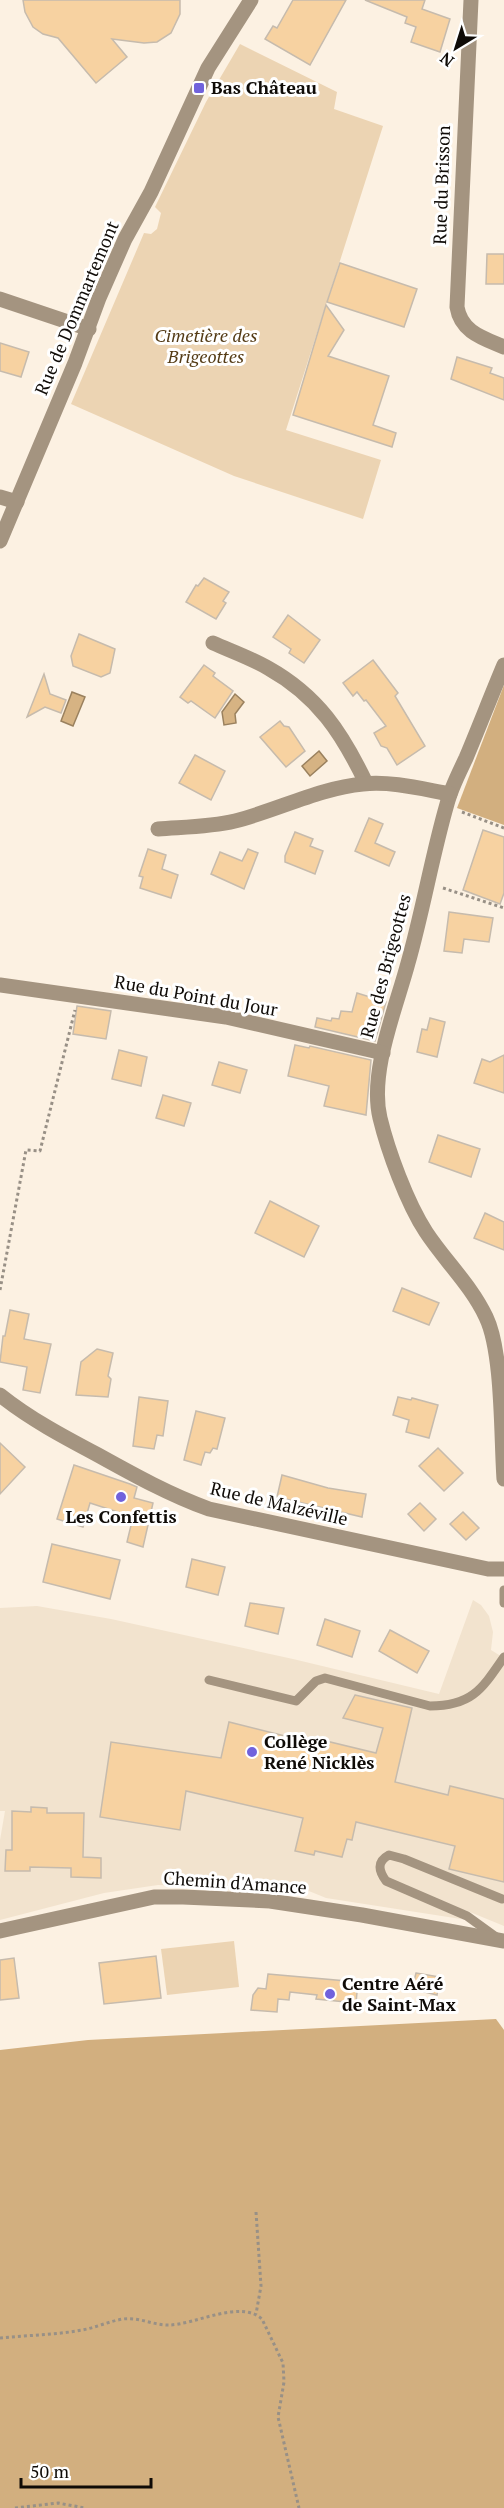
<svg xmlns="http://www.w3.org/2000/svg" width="504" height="2508" viewBox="0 0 504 2508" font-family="'PT Serif',serif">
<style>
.built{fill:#f2e3ce}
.green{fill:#ecd4b3}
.forest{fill:#d2af7f}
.water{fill:#d6b383;stroke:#9a815e;stroke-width:1.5}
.building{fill:#f7d2a1;stroke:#c6bbad;stroke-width:1.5}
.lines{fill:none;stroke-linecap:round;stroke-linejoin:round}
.path{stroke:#989086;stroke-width:3;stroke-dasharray:3 3;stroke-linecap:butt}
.service{stroke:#a49480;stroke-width:9}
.minor{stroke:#a49480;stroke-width:15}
.tertiary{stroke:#a49480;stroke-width:15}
.poi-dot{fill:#7162dc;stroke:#fff;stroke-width:2}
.labels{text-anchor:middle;stroke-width:6;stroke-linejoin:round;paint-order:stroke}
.poi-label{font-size:18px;font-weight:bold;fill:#0f0b07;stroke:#fff;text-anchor:start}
.street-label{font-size:18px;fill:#0f0b07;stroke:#fff}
.park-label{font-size:18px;font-style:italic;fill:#543b15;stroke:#fff}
</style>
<rect width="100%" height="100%" fill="#fcf1e2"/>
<path class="built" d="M473,1600L481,1605L489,1616L493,1632L491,1650L504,1658V1926L465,1910L461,1919L326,1898L282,1880L278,1890L158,1885L104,1893L0,1920V1840L5,1811H0V1608L37,1606L111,1619L293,1659L439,1694Z"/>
<g class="green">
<path d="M240,44L337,92L334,109L383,126L286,430L381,460L363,519L234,476L71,404L144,233L151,234L157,229L161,213L155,207L206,102Z"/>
<path d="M234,1941L239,1987L167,1995L161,1949Z"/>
</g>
<g class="forest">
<path d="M504,685V825L457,808Z"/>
<path d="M496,2019L504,2030V2508H0V2050L88,2040Z"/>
</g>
<g class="water">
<path d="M72,692L85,697L73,726L61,721Z"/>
<path d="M235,694L244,702L235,714L236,723L224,725L222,712Z"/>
<path d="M319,751L327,761L310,776L302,766Z"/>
</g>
<g class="building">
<path d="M23,0H180V14L171,33L157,42L144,43L112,39L127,57L96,83L58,38L43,34L33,27L25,12Z"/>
<path d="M293,0H346L310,65L265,39L273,26L277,28Z"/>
<path d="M365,0H425L422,9L450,19L440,52L411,42L416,27L405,23L407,17Z"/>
<path d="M487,254H504V284H486Z"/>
<path d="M340,263L417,289L404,327L327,302Z"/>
<path d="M326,305L344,330L328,356L389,376L373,425L396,433L392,447L293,415Z"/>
<path d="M0,343L29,352L21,377L0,371Z"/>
<path d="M457,357L492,368L490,373L504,378V400L451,379Z"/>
<path d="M204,578L229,592L223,601L226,603L216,619L186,602L196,585L198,586Z"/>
<path d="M288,615L320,640L304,663L289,653L291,649L273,637Z"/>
<path d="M79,634L115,649L110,673L101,677L73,666L71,656Z"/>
<path d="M373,660L398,693L395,696L425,746L397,765L387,748L381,746L374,733L386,726L366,700L364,701L357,692L353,696L343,683Z"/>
<path d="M204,665L215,673L213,676L233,691L215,718L191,701L188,703L180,697Z"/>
<path d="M44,674L50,694L66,700L61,713L45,707L27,717Z"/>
<path d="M280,721L284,726L289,727L305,751L286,767L260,737Z"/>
<path d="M195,755L225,771L211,800L179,783Z"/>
<path d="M369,818L383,824L375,843L395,852L389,866L355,851Z"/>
<path d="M483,830L504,837V893L500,904L463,890Z"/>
<path d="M295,832L313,839L310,846L323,851L315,874L285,862V856Z"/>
<path d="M148,849L166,855L162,869L178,875L171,898L140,888L143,877L139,876Z"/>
<path d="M248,849L258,853L244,889L211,874L220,852L242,861Z"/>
<path d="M449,912L493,918L489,942L464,939L462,953L444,951Z"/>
<path d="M357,993L386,1002L375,1041L315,1027L317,1018L331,1021L332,1018L339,1019L341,1011L352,1012Z"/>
<path d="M77,1006L111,1011L106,1039L73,1034Z"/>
<path d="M430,1018L445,1022L437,1057L417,1052L422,1029L427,1030Z"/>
<path d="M295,1045L309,1048L310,1046L371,1060L366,1115L324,1106L329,1086L288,1076Z"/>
<path d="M119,1050L147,1057L141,1086L112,1079Z"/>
<path d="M504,1055V1093L474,1083L482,1059L490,1062Z"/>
<path d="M219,1062L247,1070L240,1093L212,1085Z"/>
<path d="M163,1095L191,1103L184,1126L156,1118Z"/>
<path d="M438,1135L480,1149L471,1177L429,1162Z"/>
<path d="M270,1201L319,1226L304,1257L255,1233Z"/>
<path d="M485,1213L504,1222V1250L474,1238Z"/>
<path d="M402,1288L439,1303L429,1325L393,1311Z"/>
<path d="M10,1310L29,1314L24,1339L51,1344L40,1393L23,1390L27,1367L0,1362L3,1336H5Z"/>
<path d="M97,1349L113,1353L108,1376L111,1379L108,1397L76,1395L81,1362Z"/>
<path d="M139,1397L168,1401L163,1436L157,1435L154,1449L133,1446Z"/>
<path d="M398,1397L411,1400L412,1398L438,1405L429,1438L406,1432L409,1420L393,1415Z"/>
<path d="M196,1411L225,1418L217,1449L213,1448L210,1453L205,1452L201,1465L184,1460Z"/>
<path d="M0,1443L25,1467L0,1494Z"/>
<path d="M438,1448L463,1473L444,1491L419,1466Z"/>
<path d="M74,1465L130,1484L137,1487L134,1498L153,1503L143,1547L127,1542L133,1517L90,1503L83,1527L57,1519Z"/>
<path d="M282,1475L328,1488L366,1494L362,1517L277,1497Z"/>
<path d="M420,1503L436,1519L424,1531L408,1514Z"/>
<path d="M463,1512L479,1528L466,1540L450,1524Z"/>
<path d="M52,1544L120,1560L110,1599L43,1582Z"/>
<path d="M192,1559L225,1567L218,1595L186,1587Z"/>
<path d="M250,1603L284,1608L278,1634L245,1626Z"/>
<path d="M325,1619L360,1631L352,1657L317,1645Z"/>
<path d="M390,1630L429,1651L417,1673L379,1651Z"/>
<path d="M355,1695L412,1708L395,1782L448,1795L450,1786L504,1799V1882L449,1869L455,1846L356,1822L352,1840L347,1839L342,1857L315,1851L314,1855L295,1851L303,1818L186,1791L180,1830L100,1817L111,1742L221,1758L229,1722L325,1746L326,1741L376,1753L383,1728L343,1718Z"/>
<path d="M31,1807L47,1808V1813H84L83,1857L101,1858V1878L71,1877V1868L30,1867V1871H5L6,1850H12V1811L31,1812Z"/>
<path d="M156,1956L161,1998L104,2004L99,1963Z"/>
<path d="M14,1958L19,1998L0,2000V1960Z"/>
<path d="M416,1973L440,1977L437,1995L412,1989Z"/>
<path d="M268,1974L358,1982L356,2003L316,1999L317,1995L290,1992L289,2000L278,1999L277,2012L251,2010L253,1995L258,1988L266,1989Z"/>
</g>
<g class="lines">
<g class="path">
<path d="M462,812L504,828"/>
<path d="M443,888L504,908"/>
<path d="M0,1290L26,1150L40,1151L75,1010"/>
<path d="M256,2212L261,2286L256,2314"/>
<path d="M0,2338C29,2335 59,2335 87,2329C99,2326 111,2321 123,2319C139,2317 153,2325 168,2325C195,2325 240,2299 262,2319L283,2363L284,2382L278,2417L299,2508"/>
<path d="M15,2508L58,2503L85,2508"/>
</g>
<g class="service">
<path d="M504,1590V1603"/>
<path d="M209,1680L296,1701L316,1681L325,1678L430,1706C472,1706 482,1689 504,1657"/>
<path d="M496,1937L467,1916L386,1881C379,1871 376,1862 389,1855L404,1859L502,1899"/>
</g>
<g class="minor">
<path d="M471,0L457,307C461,332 483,338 504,347"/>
<path d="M0,299L89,329"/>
<path d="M0,497L17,502"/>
<path d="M213,643C231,651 251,658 268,668C318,696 342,733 366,783"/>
<path d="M504,665C491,696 479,727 466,758C459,773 451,788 447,804C432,856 423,910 408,963C396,1008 369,1072 380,1118C388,1151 407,1203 426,1232C445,1261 471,1285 486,1317C503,1352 501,1437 504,1479"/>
<path d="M158,829C184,827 210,827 235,821C278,810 320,788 363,784C392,781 422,789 450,794"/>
<path d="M0,985L226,1017L383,1053"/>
<path d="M0,1395C30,1419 64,1437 98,1455C134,1475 170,1495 209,1509L488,1569H504"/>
<path d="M0,1931L154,1897H183L270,1901L362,1915L504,1941"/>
</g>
<path class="tertiary" d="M0,541L75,363L99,298L125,239L151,192L208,68L251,0"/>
</g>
<g class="poi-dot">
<rect x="193" y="82" width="12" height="12" rx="3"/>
<circle cx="121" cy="1497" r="6"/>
<circle cx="252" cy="1752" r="6"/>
<circle cx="330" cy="1994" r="6"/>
</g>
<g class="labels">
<g class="poi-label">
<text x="211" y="94">Bas Château</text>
<text x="121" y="1523" text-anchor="middle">Les Confettis</text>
<text x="264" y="1748">Collège<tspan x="264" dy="21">René Nicklès</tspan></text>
<text x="342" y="1990">Centre Aéré<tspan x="342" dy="21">de Saint-Max</tspan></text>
</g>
<g class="street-label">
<text transform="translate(442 185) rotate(-88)" y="6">Rue du Brisson</text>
<text transform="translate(77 308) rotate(-67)" y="6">Rue de Dommartemont</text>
<text transform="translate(386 966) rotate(-75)" y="6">Rue des Brigeottes</text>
<text transform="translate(196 996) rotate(10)" y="6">Rue du Point du Jour</text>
<text transform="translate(279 1504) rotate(13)" y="6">Rue de Malzéville</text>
<text transform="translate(235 1883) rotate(4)" y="6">Chemin d'Amance</text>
</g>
<g class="park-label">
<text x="206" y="342">Cimetière des<tspan x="206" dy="21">Brigeottes</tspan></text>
</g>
</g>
<g transform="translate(456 48) rotate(218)" stroke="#ffffff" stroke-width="4.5" paint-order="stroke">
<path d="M0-4.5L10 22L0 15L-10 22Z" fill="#0f0b07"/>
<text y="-9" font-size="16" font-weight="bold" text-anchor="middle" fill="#0f0b07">N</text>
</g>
<path d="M21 2478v9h130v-9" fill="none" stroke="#0f0b07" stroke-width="3"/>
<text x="30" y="2478" font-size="18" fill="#0f0b07" stroke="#ffffff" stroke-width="4.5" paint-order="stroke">50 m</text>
</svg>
